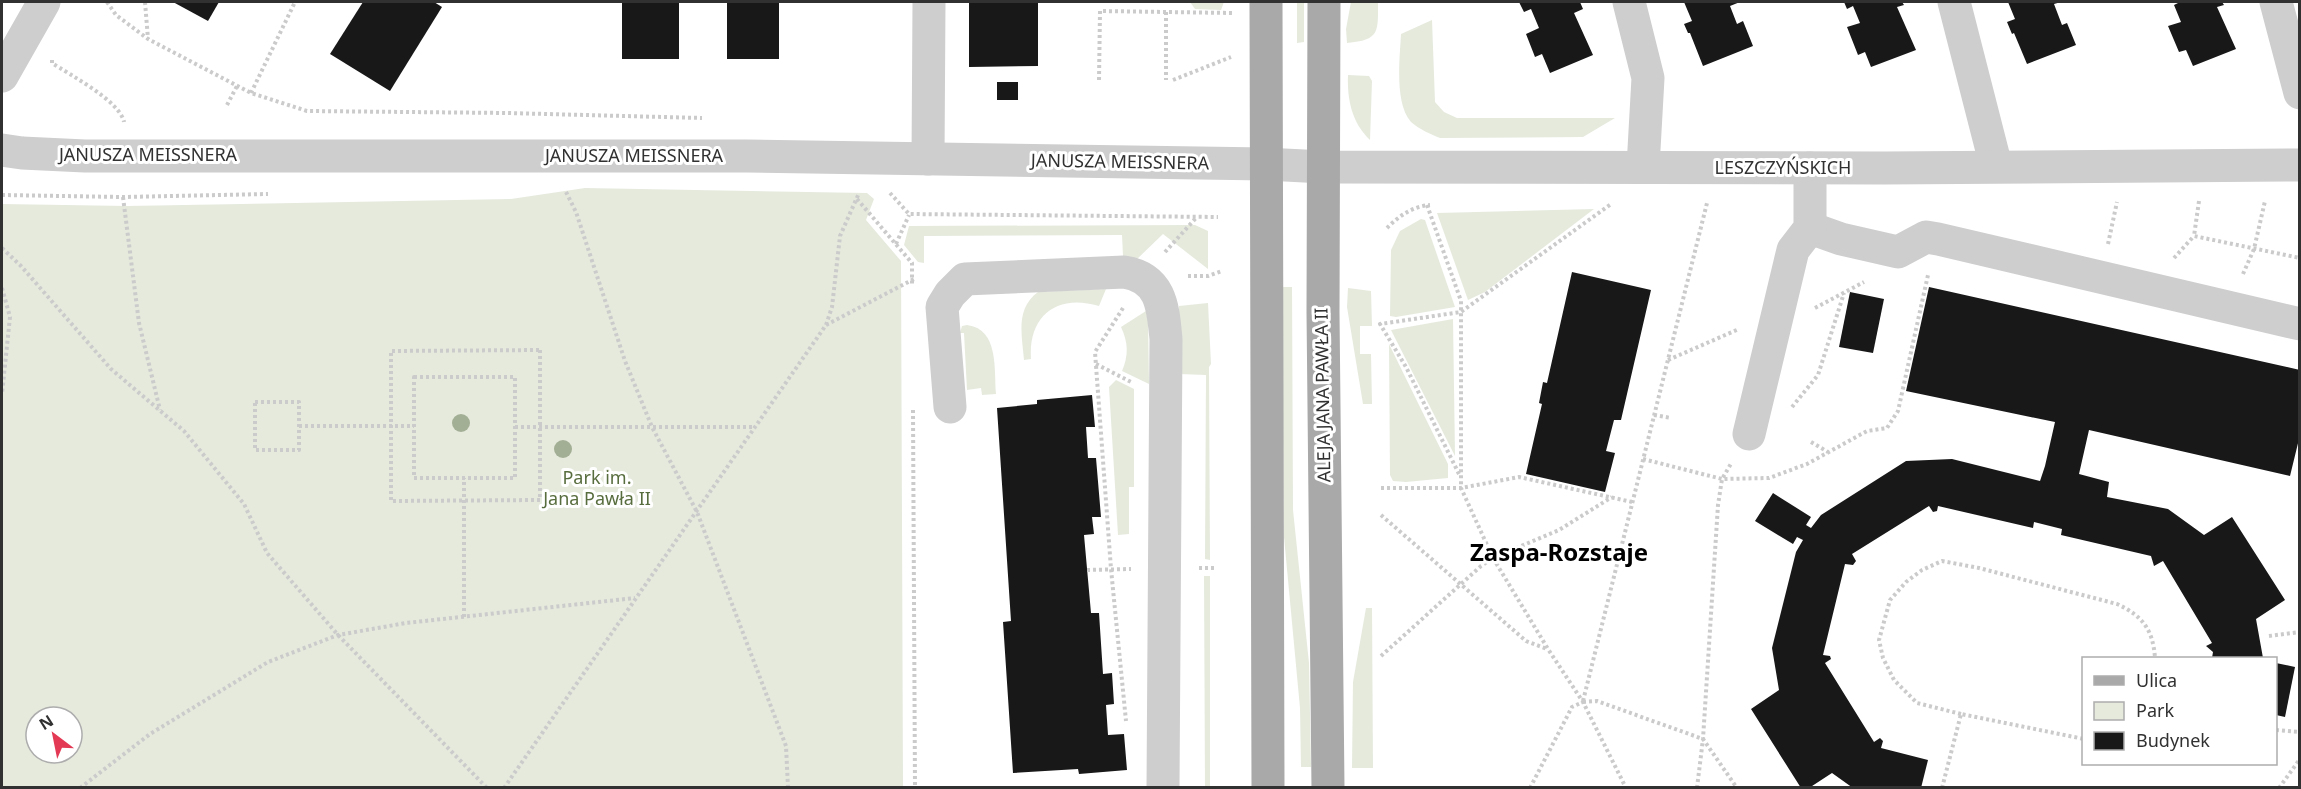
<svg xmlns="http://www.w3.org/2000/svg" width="2301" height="789" viewBox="0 0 2301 789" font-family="'Noto Sans',sans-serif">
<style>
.green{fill:#e5eadd;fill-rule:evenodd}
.building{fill:#181818}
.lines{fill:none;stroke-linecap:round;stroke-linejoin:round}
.path{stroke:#cbcbcb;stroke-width:4;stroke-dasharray:3 3;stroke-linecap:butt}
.minor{stroke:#cecece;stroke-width:33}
.major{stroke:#a9a9a9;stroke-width:33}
.tree{fill:#a3af95}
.labels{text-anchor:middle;stroke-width:6;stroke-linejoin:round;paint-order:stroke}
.street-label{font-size:18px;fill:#313131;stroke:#fff}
.park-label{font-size:18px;fill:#586d3e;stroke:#fff}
.district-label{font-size:24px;font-weight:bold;fill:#000;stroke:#fff}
</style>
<rect width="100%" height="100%" fill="#fff"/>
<g class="green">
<path d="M1190,2H1224L1221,10L1195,9Z"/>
<path d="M1297,2H1304V42L1297,43Z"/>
<path d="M1351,2H1378C1378,32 1380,40 1347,43L1346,29Z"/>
<path d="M1432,20L1435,102L1444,112L1457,118H1615L1583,137L1440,138C1430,134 1419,129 1411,122C1394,103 1400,57 1401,34Z"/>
<path d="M1348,75L1369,76L1372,81L1370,140C1352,123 1347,100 1348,75Z"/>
<path d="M585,188L867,193L874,199L866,220L901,261L903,787H2V204L127,206L511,199ZM36,717H72V753H36Z"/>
<path d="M1594,209L1485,292L1468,300L1437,213Z"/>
<path d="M1421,219L1425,220L1455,307L1396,317L1390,316L1391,250L1400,231Z"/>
<path d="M1195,225L1208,231V269L1163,234L1134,262L1123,256L1122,235L924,236V263L918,262L904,245L909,226Z"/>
<path d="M1282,287H1292L1293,510L1309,663L1311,767H1301L1300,708L1284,537Z"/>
<path d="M1348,288L1371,291L1372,326H1360V354H1371L1372,404H1363L1347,307Z"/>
<path d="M1106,289L1099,306C1057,293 1028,316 1031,359L1024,360C1022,335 1015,309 1038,292Z"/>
<path d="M1208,303L1211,364L1209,367L1210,560L1205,559L1206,375L1179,374V306Z"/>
<path d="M1146,311L1148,318L1149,384L1122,371C1129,355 1128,342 1121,327Z"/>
<path d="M1453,319L1455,456L1391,330Z"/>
<path d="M967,325C999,329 994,369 996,394L982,395L981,388L967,390L964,333H960L962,326Z"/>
<path d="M1389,344L1448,464V478L1406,482L1393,481L1390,475Z"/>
<path d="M1116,380L1134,389V487H1129V534L1118,535L1109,387Z"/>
<path d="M1204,576H1210V788L1205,787Z"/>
<path d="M1366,608H1372L1373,768H1352L1353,682Z"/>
</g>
<g class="building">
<path d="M173,2H219L208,21Z"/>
<path d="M363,2H434L442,7L390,91L330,54Z"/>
<rect x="622" y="2" width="57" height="57"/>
<rect x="727" y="2" width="52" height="57"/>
<path d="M969,2H1038V66L969,67Z"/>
<path d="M1519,2H1580L1583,9L1574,13L1593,55L1550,73L1542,54L1535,57L1526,34L1539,28L1531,9L1524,12Z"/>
<path d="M1684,2H1740L1730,6L1737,24L1743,21L1753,46L1703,66L1690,33H1688L1684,24L1692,21Z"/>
<path d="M1844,2H1902L1904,5L1897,7L1916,50L1871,67L1865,52L1858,55L1847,27L1860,23L1853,6L1847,9Z"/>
<path d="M2008,2H2061L2054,4L2062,25L2067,23L2076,45L2027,64L2014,33L2012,34L2007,22L2015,19Z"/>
<path d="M2180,2H2222L2224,5L2217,7L2236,49L2193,66L2186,50L2179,52L2168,26L2181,22L2174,5Z"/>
<rect x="997" y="82" width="21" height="18"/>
<path d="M1572,272L1651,290L1621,420H1614L1606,451L1615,453L1605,492L1526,474L1542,404L1539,403L1543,382L1547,383Z"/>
<path d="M1929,287L2300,370V435L2290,476L2089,430L2079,474L2109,482L2107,497L2168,509L2204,535L2232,517L2285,600L2256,619L2263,658H2212L2213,652L2206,646L2212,643L2163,561L2154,566L2151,556L2061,535L2062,529L2034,522L2033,528L1938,506L1937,511L1933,512L1929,506L1852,554L1856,561L1853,565L1845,564L1823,655L1830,656L1831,659L1825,663L1874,742L1880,738L1883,741L1881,748L1928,760L1921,788H1853L1832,773L1809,788H1801L1751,709L1779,690L1772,648L1796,552L1803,540L1797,537L1793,544L1755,521L1773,493L1811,517L1806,525L1811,528L1821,515L1906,461L1952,459L2040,481L2045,466L2055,422L1906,391Z"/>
<path d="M1850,292L1884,299L1873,353L1839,347Z"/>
<path d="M1092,395L1095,427H1086L1088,458H1096L1101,517H1092L1094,534L1084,535L1091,613H1099L1103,674L1112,673L1114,704L1106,705L1108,735L1124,734L1127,770L1079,774L1078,769L1013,773L1003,622L1011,621L997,408L1037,404V400Z"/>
<path d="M2276,663L2295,667L2285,717L2276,715Z"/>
</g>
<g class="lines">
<g class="path">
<path d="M107,2L116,15L148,39L251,93L307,111L507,113L702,118"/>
<path d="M145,2L148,39"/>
<path d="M1166,12V80"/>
<path d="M52,60V63C70,75 120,101 124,122"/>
<path d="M1099,80L1100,11L1232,13"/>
<path d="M1173,80L1231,57"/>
<path d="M251,93L295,2"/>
<path d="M227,105L237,86"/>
<path d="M566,192L576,212L625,361L652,427L697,512L786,746L788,788"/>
<path d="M890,193L909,214L1218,217"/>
<path d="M2,195L123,197L268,194"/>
<path d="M123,197L139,323L160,410"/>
<path d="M857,199L912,263V286"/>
<path d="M2199,201L2194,236L2300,258"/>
<path d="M1427,205L1461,301V488L1493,558L1548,649L1583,702"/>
<path d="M1387,228C1399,216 1413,206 1430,205"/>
<path d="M896,244L909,215"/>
<path d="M2108,244L2117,202"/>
<path d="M2,248L21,266L111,369L184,431L244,504L267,553L338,635L487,788"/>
<path d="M1165,252L1196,218"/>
<path d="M2174,258L2194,236"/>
<path d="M2243,274L2254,249L2265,201"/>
<path d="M1188,276H1208L1222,271"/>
<path d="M2,288L10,317L2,394"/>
<path d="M1123,308L1095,352L1111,569L1126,721"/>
<path d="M1815,308L1864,282"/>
<path d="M826,325L914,279"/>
<path d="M540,350V500L391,501V351Z"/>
<path d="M1668,360L1739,329"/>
<path d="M1096,364L1131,382"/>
<rect x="414" y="377" width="101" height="101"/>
<rect x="255" y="402" width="44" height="48"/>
<path d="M1792,407L1818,375L1844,293"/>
<path d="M913,410L915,788"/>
<path d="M1654,415L1671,418"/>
<path d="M299,426H414"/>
<path d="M515,427H754"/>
<path d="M1811,442L1828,452"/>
<path d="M1643,459L1722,479L1769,478L1807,464L1867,431L1887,428L1898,411L1928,275"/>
<path d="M1459,474L1406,367L1380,324L1461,312L1611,204"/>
<path d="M1381,488H1461L1519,477L1632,502"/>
<path d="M1381,515L1526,641L1547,649"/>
<path d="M1199,568H1216"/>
<path d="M1087,570L1131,569"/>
<path d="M464,617V478"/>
<path d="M2269,636L2300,632"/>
<path d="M1381,656L1481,566L1493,558L1559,530L1612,497"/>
<path d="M1583,701L1707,203"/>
<path d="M1583,702L1597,701L1703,739L1737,788"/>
<path d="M1961,714L1917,703L1894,680L1883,658L1879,640L1890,600L1906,582L1922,570L1942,561L1979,568L2117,604C2143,616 2153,630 2155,658"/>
<path d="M2276,730L2300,732"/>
<path d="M80,788L150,734L268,662L338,635L406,623L635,598"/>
<path d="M504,788L826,325L832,307L840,236L859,193"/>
<path d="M1530,788L1572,707L1583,702L1626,788"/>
<path d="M1697,788L1703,739L1718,505L1722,479L1732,462"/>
<path d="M1942,788L1961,714L2084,739"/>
<path d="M2279,788L2300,759"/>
</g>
<g class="minor">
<path d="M1629,2L1648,78L1643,167"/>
<path d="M1954,2L1996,166"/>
<path d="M2276,2L2300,93"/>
<path d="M2,76L44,2"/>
<path d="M2,150L22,153L85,156H747L1266,164L1324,167L1884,168L2300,165"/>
<path d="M928,159L929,2"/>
<path d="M1810,228L1841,239L1898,252L1926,237L1938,239L2300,324"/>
<path d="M950,407L942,307L950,294L965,279L1124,272C1162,278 1163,308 1166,339L1163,788"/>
<path d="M1749,434L1793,250L1810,228V168"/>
</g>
<g class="major">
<path d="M1266,2L1268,788"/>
<path d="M1324,2L1323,312L1328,788"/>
</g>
</g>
<g class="tree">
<circle cx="461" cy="423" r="9"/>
<circle cx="563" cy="449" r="9"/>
</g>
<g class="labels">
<g class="street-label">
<text x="148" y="161">JANUSZA MEISSNERA</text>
<text x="634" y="162">JANUSZA MEISSNERA</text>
<text transform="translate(1120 162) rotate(1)" y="6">JANUSZA MEISSNERA</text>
<text x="1783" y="174">LESZCZYŃSKICH</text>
<text transform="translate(1323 395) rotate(-91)" y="6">ALEJA JANA PAWŁA II</text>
</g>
<g class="park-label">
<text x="597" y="484">Park im.<tspan x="597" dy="21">Jana Pawła II</tspan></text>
</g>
<g class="district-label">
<text x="1559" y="561">Zaspa-Rozstaje</text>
</g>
</g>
<rect width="2301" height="789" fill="none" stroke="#313131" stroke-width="6"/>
<rect x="2082" y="657" width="195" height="108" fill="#ffffff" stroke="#adadad" stroke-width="1.5"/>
<rect x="2094" y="676" width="30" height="9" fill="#a9a9a9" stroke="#adadad" stroke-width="1.5"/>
<text x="2136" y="687" font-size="18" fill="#313131">Ulica</text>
<rect x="2094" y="702" width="30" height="18" fill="#e5eadd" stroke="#adadad" stroke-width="1.5"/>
<text x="2136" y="717" font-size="18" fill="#313131">Park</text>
<rect x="2094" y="732" width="30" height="18" fill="#181818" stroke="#adadad" stroke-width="1.5"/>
<text x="2136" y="747" font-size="18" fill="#313131">Budynek</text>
<g transform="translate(54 735) rotate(328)"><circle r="28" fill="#ffffff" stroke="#adadad" stroke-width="1.5"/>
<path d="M0-4.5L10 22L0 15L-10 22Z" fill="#e33954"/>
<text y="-9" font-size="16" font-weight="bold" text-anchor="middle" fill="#313131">N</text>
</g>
</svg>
